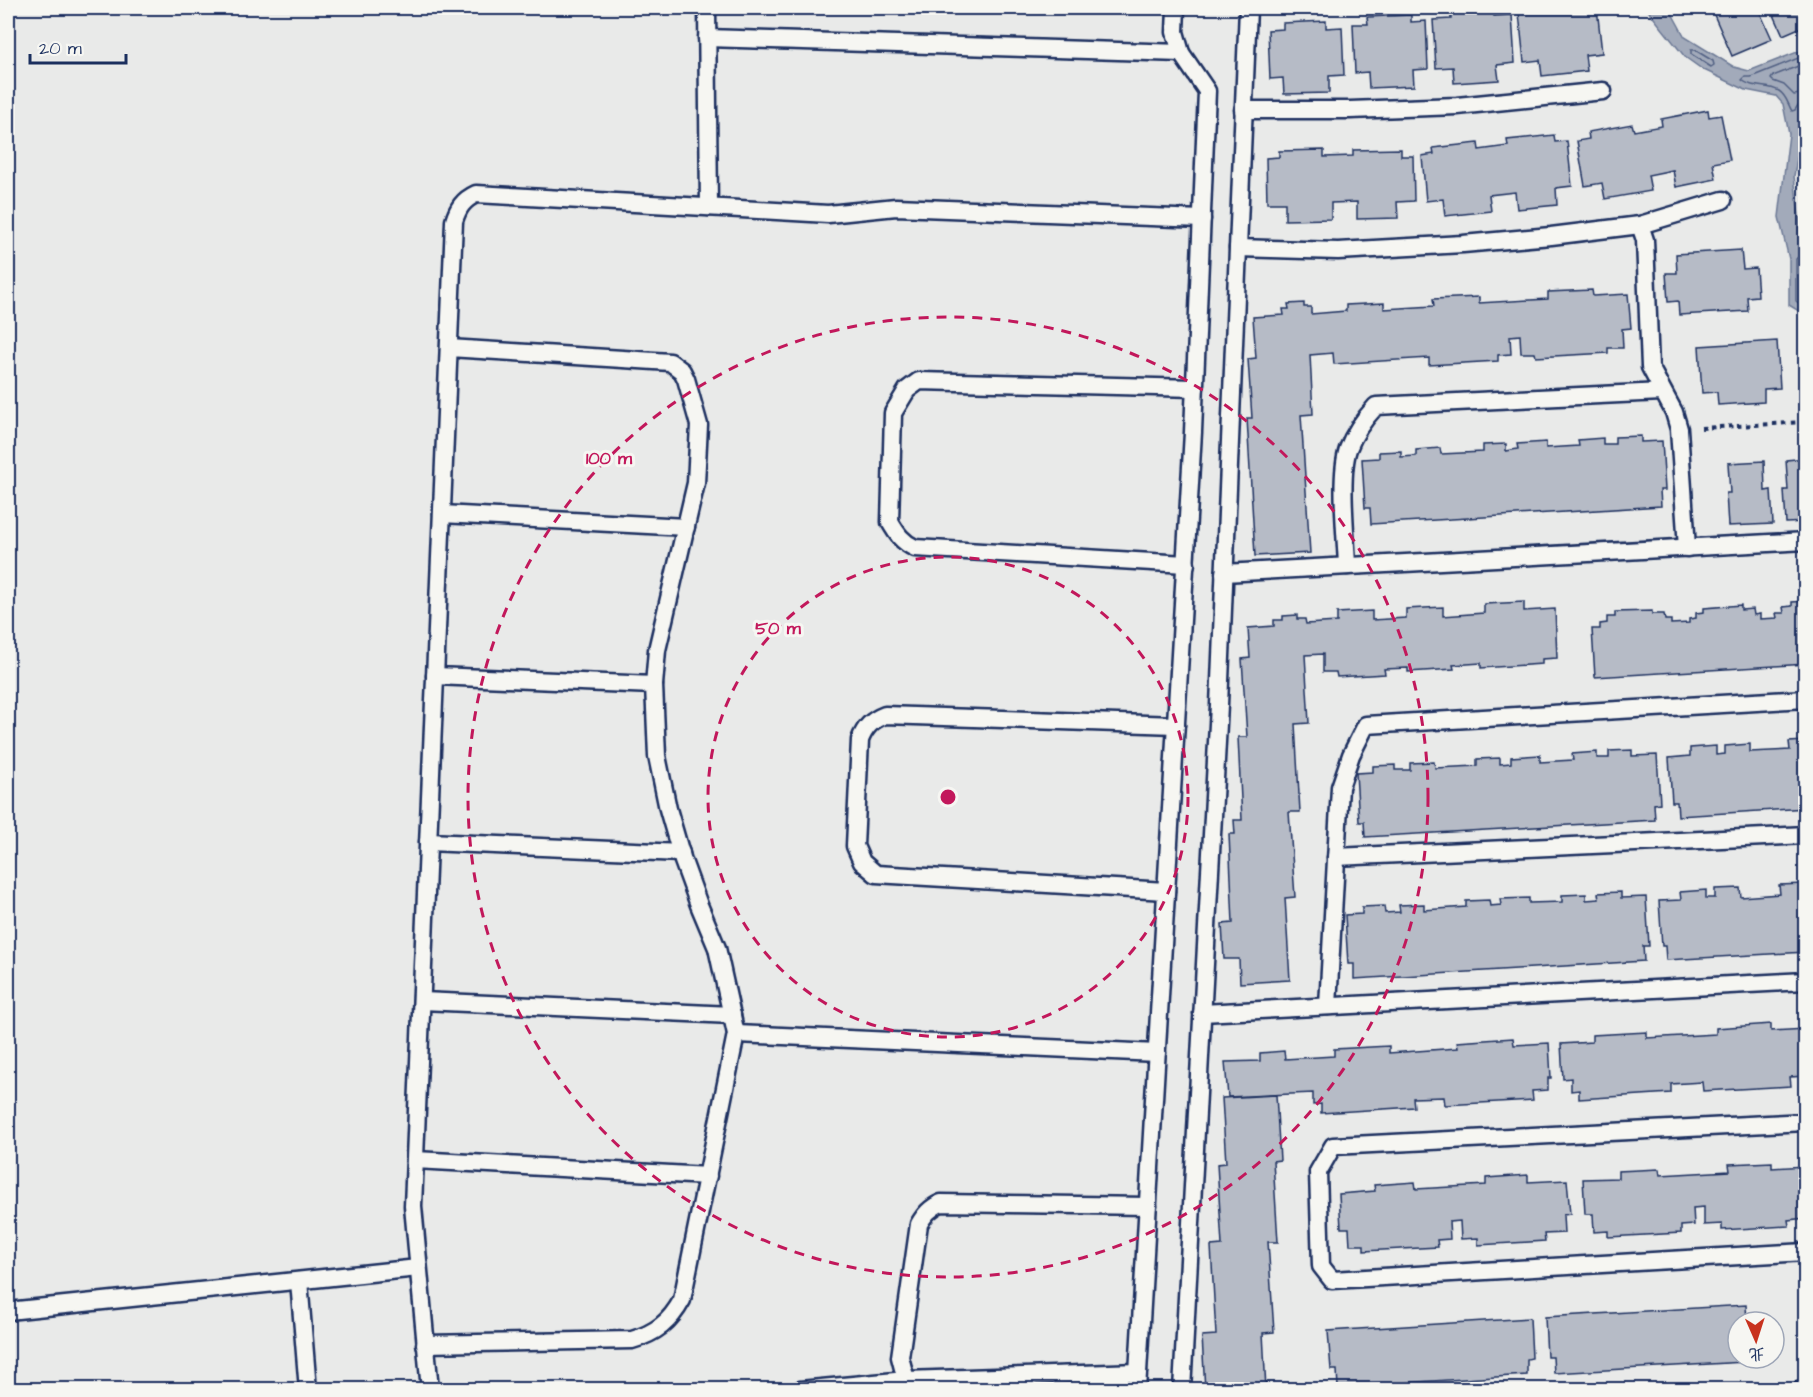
<svg xmlns="http://www.w3.org/2000/svg" width="1813" height="1397" viewBox="0 0 1813 1397" font-family="'Architects Daughter','LXGW WenKai TC',sans-serif">
<style>
.water{fill:#a2aaba;stroke:#6c7995;stroke-width:1.5}
.lines{fill:none;stroke-linecap:round;stroke-linejoin:round}
.shore{stroke:#516083;stroke-width:1.5}
.building{fill:#b6bbc6;stroke:#1b2f5e;stroke-width:1.5}
.lane-casing{stroke:#1b2f5e;stroke-width:21}
.path{stroke:#1b2f5e;stroke-width:4;stroke-dasharray:4.5 4.5;stroke-linecap:butt}
.lane{stroke:#f6f6f2;stroke-width:16}
.ring{fill:none;stroke:#c2185b;stroke-width:3;stroke-dasharray:10 8}
.centre{fill:#c2185b;stroke:#f6f6f2;stroke-width:3}
.ring-label{font-size:18px;text-anchor:middle;font-weight:bold;fill:#c2185b;stroke:#f6f6f2;stroke-width:6;stroke-linejoin:round;paint-order:stroke}
</style>
<rect width="100%" height="100%" fill="#e9eae9"/>
<filter id="ink" filterUnits="userSpaceOnUse"><feTurbulence type="fractalNoise" baseFrequency=".0167" numOctaves="2"/><feDisplacementMap in="SourceGraphic" scale="12" xChannelSelector="R" yChannelSelector="G"/><feConvolveMatrix kernelMatrix="1 2 1 2 8 2 1 2 1" color-interpolation-filters="sRGB"/></filter>
<g filter="url(#ink)">
<path class="water" d="M1646,8H1669L1685,37L1734,67L1749,71L1805,49V102L1802,109V130L1794,176L1805,265V319L1799,311L1789,305V259L1779,217L1789,134L1783,104L1776,96L1746,90L1702,69L1685,57Z"/>
<g class="lines">
<g class="shore">
<path d="M1691,50H1695L1713,61L1714,65L1711,67L1691,54Z"/>
<path d="M1806,55L1751,77H1745L1742,80C1752,89 1768,84 1779,91C1787,96 1788,105 1792,111L1795,110L1800,102L1806,101"/>
<path d="M1806,63L1773,76L1771,79L1773,81L1784,85L1794,95L1806,93"/>
<path d="M1806,259L1798,257L1796,259V301L1806,309"/>
</g>
</g>
<g class="building">
<path d="M1529,8H1597L1602,53L1585,55L1587,71L1542,76L1540,60L1524,62L1519,13L1530,12Z"/>
<path d="M1711,8H1758L1772,39L1732,56Z"/>
<path d="M1771,8H1806V25L1783,35Z"/>
<path d="M1494,10V16L1512,15L1515,63L1497,65L1499,80L1454,83L1453,67L1436,68L1433,20L1451,19V13Z"/>
<path d="M1411,15V22L1426,21L1428,69L1413,70L1414,86L1369,88L1368,72L1355,73L1353,24H1368L1367,17Z"/>
<path d="M1326,21V28L1342,27L1344,75L1329,76V93L1284,94L1283,78L1270,79L1268,30L1283,29V23Z"/>
<path d="M1708,110L1709,117L1721,115L1730,160L1713,163L1716,179L1676,187L1673,170L1648,175L1651,191L1605,199L1602,183L1585,186L1577,141L1589,139L1588,132L1632,124L1634,131L1662,126L1661,119Z"/>
<path d="M1554,135L1555,142L1567,141L1572,186L1556,188L1557,205L1517,209L1515,192L1489,195L1491,211L1445,216L1443,199L1426,201L1422,156L1434,154L1433,148L1478,143L1479,150L1508,146L1507,140Z"/>
<path d="M1401,149V156H1413L1414,201L1397,202L1398,218L1357,219V202L1331,203V219L1285,220V203H1267L1266,158L1279,157V151L1324,150V157L1353,156V150Z"/>
<path d="M1741,250L1743,269L1756,268L1758,296L1747,297L1748,311L1679,315L1678,301L1668,302L1666,273H1677L1676,254Z"/>
<path d="M1592,290L1593,296L1628,294L1631,328L1622,329L1623,348H1608V353L1536,357L1535,353H1521L1520,335L1510,336L1511,354L1498,355V361L1429,365V358L1334,364L1333,353L1310,355L1313,414L1301,415L1310,553L1255,556L1247,418H1252L1248,359L1256,358L1253,317L1284,315L1283,309H1289L1288,304L1304,303V307H1311V314L1346,311V305L1384,303V309L1434,306L1433,299L1479,297V303L1548,299V292Z"/>
<path d="M1777,341L1780,388L1764,389V402L1718,405L1717,392L1702,393L1699,346Z"/>
<path d="M1641,436V442L1662,441L1665,490H1660L1661,506L1371,524L1370,508H1365L1362,459L1379,458V452L1401,451V457L1416,456V450L1440,448L1441,454L1483,452V445L1506,444V451L1518,449L1517,444L1546,442V448L1579,446L1578,440L1603,438V444H1615V437Z"/>
<path d="M1806,458V522L1786,523L1784,490H1788L1786,460Z"/>
<path d="M1764,461L1765,491L1771,490L1773,524L1728,526L1726,493H1730L1728,463Z"/>
<path d="M1806,601V664L1595,677L1592,629H1600V624L1607,623V617H1615V612L1652,611V614H1664L1665,620H1671V624L1689,623V619L1696,618V613L1704,612V608L1741,605V610L1753,609L1754,615L1760,614V619L1777,618L1776,613H1784L1783,607L1792,606V602Z"/>
<path d="M1524,602V611L1555,609L1557,658L1542,659V664L1481,668V663L1453,665L1454,669L1408,672V668L1384,669L1385,674L1337,677L1336,672H1323V654L1305,655L1309,723L1295,724L1300,812H1289L1295,897L1285,898L1290,980L1240,983L1239,959H1224L1222,924L1233,923L1229,834H1235L1234,820H1242L1238,737H1247L1242,659L1250,658L1248,628L1274,626V620H1283V616L1297,615V619H1305L1306,624L1337,622V613L1372,611V620L1406,618V609L1443,607V616L1484,613V604Z"/>
<path d="M1806,741V808L1678,816L1677,802H1672L1669,758L1690,756V748L1716,746V755L1725,754V746L1750,744V752L1790,750L1789,742Z"/>
<path d="M1632,750V756L1657,755L1660,803L1654,804L1655,820L1365,837L1364,822H1359L1356,773L1373,772V766L1395,765V770H1410V763L1434,762L1435,768L1477,766V759L1500,758V764L1511,763V757L1540,755V762L1573,760L1572,754L1597,752V758H1609V751Z"/>
<path d="M1804,884L1806,952L1666,960L1665,946H1662L1659,901L1681,900L1680,892L1706,890V898H1715V889L1740,888L1741,897L1780,894L1779,885Z"/>
<path d="M1621,892V898L1646,897L1649,946H1643L1644,961L1354,979V964H1348L1345,915L1362,914V907L1384,906L1385,913L1400,912L1399,905L1424,904V910L1466,907V901L1489,900L1490,906L1501,905L1500,899L1529,898V903L1562,902V895L1586,894V900L1599,899L1598,893Z"/>
<path d="M1771,1024V1031L1806,1029V1076L1790,1077L1791,1086L1703,1091L1702,1082L1671,1084V1093L1579,1099V1090L1571,1091V1078L1563,1079L1561,1044L1592,1042V1035L1647,1032V1038L1716,1034V1028Z"/>
<path d="M1513,1038L1514,1045L1549,1043L1551,1078H1548V1090L1532,1091L1533,1100L1445,1105L1444,1097L1413,1098L1414,1107L1321,1113V1104L1313,1105V1093L1228,1097L1225,1062L1260,1061V1053L1284,1051L1285,1059L1334,1056V1049L1389,1046V1053L1458,1048L1457,1042Z"/>
<path d="M1276,1095L1280,1160L1273,1161L1278,1242H1268L1274,1332L1263,1333L1266,1390H1205L1202,1336L1216,1335L1211,1246L1222,1245L1217,1164L1226,1163L1222,1098Z"/>
<path d="M1772,1162V1168L1806,1166V1218L1788,1220L1789,1226L1722,1230V1224L1704,1225V1207L1693,1208L1694,1225L1681,1226V1233L1608,1237V1231L1594,1232L1593,1214H1585L1583,1179L1618,1178V1171L1659,1169L1660,1175L1730,1171L1729,1164Z"/>
<path d="M1528,1175V1182L1567,1180L1570,1214L1563,1215L1564,1233L1544,1234L1545,1241L1478,1245V1238L1461,1239L1460,1221L1449,1222L1450,1239L1437,1240L1438,1247L1364,1251V1245H1350L1349,1228H1341L1339,1194L1375,1191L1374,1185L1415,1182L1416,1189L1486,1185V1178Z"/>
<path d="M1746,1305L1747,1322H1738V1358H1743L1744,1362L1554,1373L1553,1357H1547L1545,1317Z"/>
<path d="M1530,1318L1532,1358L1527,1359V1375L1338,1387L1337,1370H1331L1328,1331Z"/>
</g>
<g class="lines">
<g class="lane-casing">
<g id="lane">
<path d="M707,8L709,207"/>
<path d="M707,38L1181,53"/>
<path d="M1243,110H1350L1457,106L1603,91"/>
<path d="M1640,225L1645,240L1650,367L1674,412L1679,429L1687,548"/>
<path d="M1238,248L1338,251L1463,244L1551,236L1640,225L1723,200"/>
<path d="M442,514L686,527"/>
<path d="M1186,564L915,548C902,542 897,534 890,522L893,413L907,390L919,381L1195,388"/>
<path d="M1347,566C1346,536 1339,476 1348,449C1354,433 1364,419 1376,406L1662,392"/>
<path d="M1224,573L1806,541"/>
<path d="M435,676L654,685"/>
<path d="M428,842L681,853"/>
<path d="M1336,857L1806,835"/>
<path d="M1166,891L876,874L862,862L855,846L860,740C865,727 872,720 885,715L1176,725"/>
<path d="M422,1001L732,1015"/>
<path d="M1328,1006L1340,787L1351,755L1366,725L1806,699"/>
<path d="M1202,1013L1806,981"/>
<path d="M736,1034L1157,1053"/>
<path d="M1806,1122L1333,1146L1318,1172L1321,1266L1332,1280L1806,1252"/>
<path d="M415,1160L708,1176"/>
<path d="M299,1281L308,1390"/>
<path d="M8,1311L418,1268"/>
<path d="M425,1344L632,1340C656,1333 670,1322 682,1300L736,1034L717,948L699,905L683,861L668,809L657,756L654,685L657,650L696,483L699,425L686,379L682,371L670,362L449,348"/>
<path d="M906,1380L900,1357L919,1224C925,1214 930,1208 941,1203L1148,1206"/>
<path d="M430,1390L413,1206L454,221C458,208 463,200 476,194L828,214L896,207L1202,219"/>
<path d="M800,1390L906,1380L1138,1372"/>
<path d="M1137,1390L1193,432L1207,91L1181,53L1175,32L1176,8"/>
<path d="M1182,1390L1219,705L1248,8"/>
<path d="M1801,1390L1806,1389"/>
</g>
</g>
<path class="path" d="M1701,428L1806,422"/>
<use href="#lane" class="lane"/>
</g>
</g>
<g class="ring">
<circle cx="948" cy="797" r="240"/>
<circle cx="948" cy="797" r="480"/>
</g>
<circle cx="948" cy="797" r="9" class="centre"/>
<g class="ring-label">
<text x="609" y="464">100 m</text>
<text x="778" y="634">50 m</text>
</g>
<rect width="1813" height="1397" fill="none" stroke="#f6f6f2" stroke-width="30"/>
<rect x="15" y="15" width="1783" height="1367" fill="none" stroke="#1b2f5e" stroke-width="2" filter="url(#ink)"/>
<g transform="translate(1756 1340) rotate(177)"><circle r="28" fill="#f6f6f2" stroke="#9ea6b7" stroke-width="1.5"/>
<path d="M0-4.5L10 22L0 15L-10 22Z" fill="#c8321e"/>
<text y="-9" font-size="16" font-weight="bold" text-anchor="middle" fill="#1b2f5e">北</text>
</g>
<path d="M30 54v9h96v-9" fill="none" stroke="#1b2f5e" stroke-width="3"/>
<text x="39" y="54" font-size="18" fill="#1b2f5e" stroke="#f6f6f2" stroke-width="4.5" paint-order="stroke">20 m</text>
</svg>
